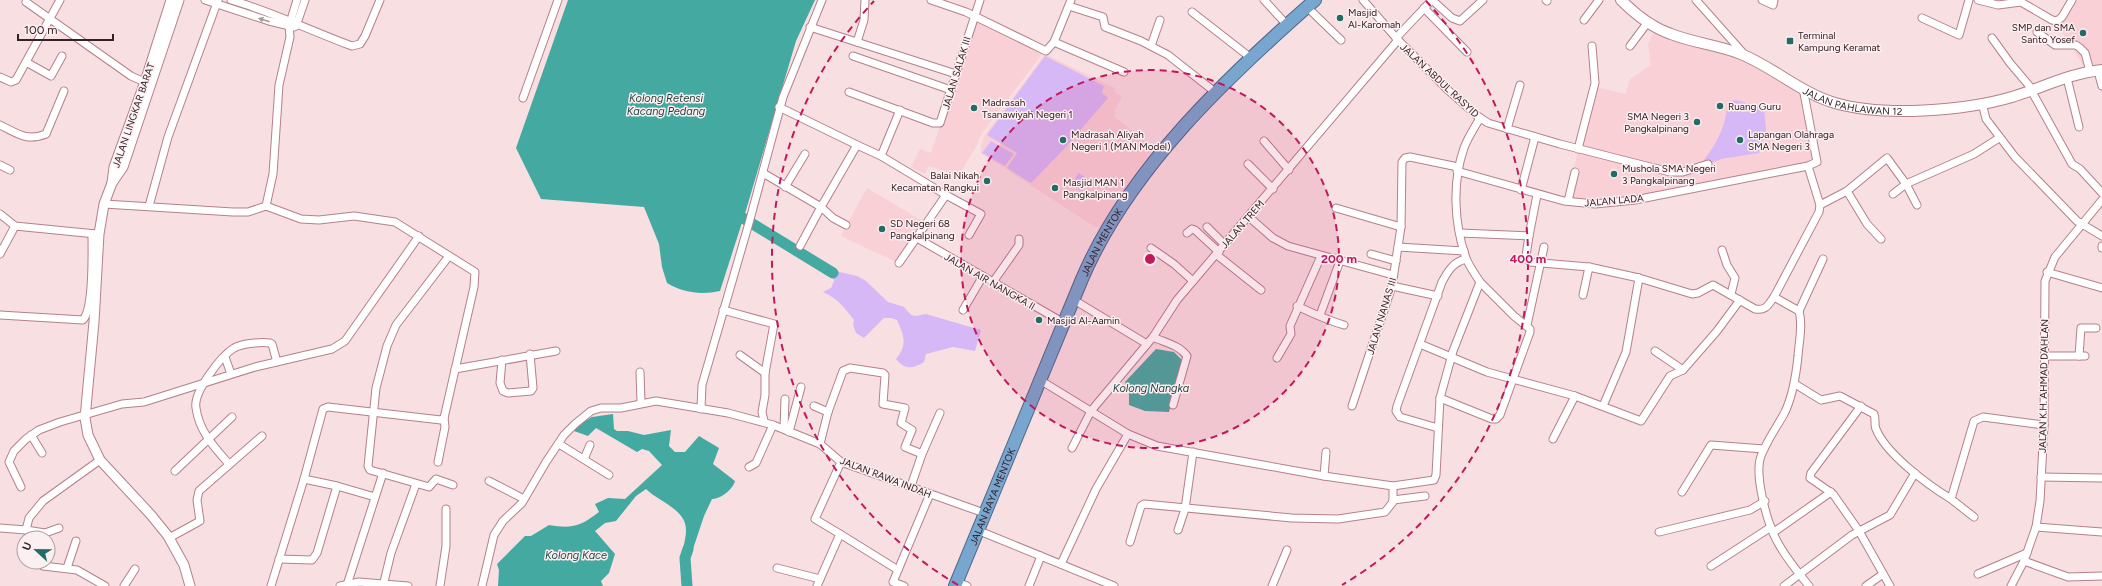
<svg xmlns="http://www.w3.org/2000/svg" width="2102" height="586" viewBox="0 0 2102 586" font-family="Figtree,sans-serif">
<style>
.built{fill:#f9d0d6}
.green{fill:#d7b8f6}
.water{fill:#44a9a0}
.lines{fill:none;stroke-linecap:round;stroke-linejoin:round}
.river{stroke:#44a9a0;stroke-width:11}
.minor-casing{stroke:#b6808a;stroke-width:9}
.tertiary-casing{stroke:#b6808a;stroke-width:11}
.secondary-casing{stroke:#b6808a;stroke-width:12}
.trunk-casing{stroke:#4b688a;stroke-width:14}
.minor{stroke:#fff;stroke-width:7}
.tertiary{stroke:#fff;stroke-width:9}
.secondary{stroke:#fff;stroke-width:10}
.trunk{stroke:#78a6ce;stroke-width:12}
.oneway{fill:#a49b9c}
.ring{fill:none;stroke:#c2185b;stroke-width:2;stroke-dasharray:7 5}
.poi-dot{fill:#236c66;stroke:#fceff1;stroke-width:1.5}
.labels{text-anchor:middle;stroke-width:3;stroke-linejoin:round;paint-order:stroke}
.poi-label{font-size:10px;fill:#352024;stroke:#fceff1;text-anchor:start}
.street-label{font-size:10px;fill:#352024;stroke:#fceff1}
.water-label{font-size:11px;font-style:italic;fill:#1c3b38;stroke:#fceff1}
.centre{fill:#c2185b;stroke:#fceff1;stroke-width:2}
.ring-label{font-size:12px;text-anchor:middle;font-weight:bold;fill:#c2185b;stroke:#fceff1;stroke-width:3;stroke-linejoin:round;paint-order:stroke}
</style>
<rect width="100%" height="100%" fill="#f7dfe2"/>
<g class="built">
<path d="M2076,0H2102V65L2084,67L2058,25Z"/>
<path d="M976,20L1043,53L982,133L976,147L958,176L929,166L925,174L911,167L920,149L931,153Z"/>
<path d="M1654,31L1735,53L1801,89L1817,162L1614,200L1589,202L1569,197L1578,149L1595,87L1626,94L1630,79L1651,65L1648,44Z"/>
<path d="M1045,54L1115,88L1114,91L1122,97L1114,111L1116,112L1114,117L1137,134L1154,150L1100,227H1095L981,153V145L985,135Z"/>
<path d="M867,188L924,222L896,262L841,236Z"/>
</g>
<g class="green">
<path d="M1045,56L1104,86L1102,93L1108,98L1065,148L1031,183L1007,168L1017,153L987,135Z"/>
<path d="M1735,100L1764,107L1766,130L1759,153L1721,159L1702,166L1701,164C1710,152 1718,141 1723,126C1726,118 1726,110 1730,102Z"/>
<path d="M991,141L1014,154L1005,166L982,153Z"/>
<path d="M1079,173L1089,180L1081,191L1071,184Z"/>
<path d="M835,271L857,276L866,281L888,302L904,307L911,315L916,316L926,314L981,330L975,351L953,347L926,354L924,362C913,369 905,370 896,359C908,345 904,336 897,320L891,318H884L864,338L856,333L853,325L854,320C845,308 837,298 823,292L831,288L834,281L832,274Z"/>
</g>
<g class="water">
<path d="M568,0H815L796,41L746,210L720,291C701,295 684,293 667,283L662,267L659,244L644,207L541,199L516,148Z"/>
<path d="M1156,349L1174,352L1183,361L1169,412L1145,411L1129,405V392L1125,382Z"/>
<path d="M613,414L614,429L617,431H628L644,435L671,430L669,446L675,452H685L699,436L719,448L713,464L735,481C733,489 721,499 712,499L704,516L689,561L681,564C681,552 686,541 686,530C686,509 659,502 646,489L636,496L616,521L605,523L595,531L615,554L609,573L601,581L603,586H498L499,570L497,564L525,536H531L549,525C572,529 581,526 599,512L595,504L608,498L625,499L662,465L649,451L642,449L637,452L596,428L588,436L574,431L573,428L592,417Z"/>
</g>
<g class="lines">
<g class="river">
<path d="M743,218L833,273"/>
<path d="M687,586L685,558L688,549"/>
</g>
<g class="minor-casing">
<g id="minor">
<path d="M205,0L269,21L294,27"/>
<path d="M231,0C273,12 311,31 352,46L360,44L365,36L380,0"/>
<path d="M931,0L966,12L1046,51L1054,42L1071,0"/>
<path d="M1264,0L1287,25"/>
<path d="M1363,0L1398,40L1449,91L1476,115L1488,123L1560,144L1670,172H1683L1708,164"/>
<path d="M1432,0L1452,18L1460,21L1483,0"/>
<path d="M1546,0L1547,1"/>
<path d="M1696,0L1744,54"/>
<path d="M1762,0L1773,5L1774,0"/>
<path d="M1978,0L1998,5L2021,2L2052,20L2057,21L2062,17L2072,0"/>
<path d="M26,2L131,76L149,84"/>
<path d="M1069,6L1103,17L1105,27L1141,41L1168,55L1215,92"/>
<path d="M1307,7L1341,40"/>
<path d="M1424,8L1467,52"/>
<path d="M1192,12L1251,58"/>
<path d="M1922,18L1959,35L1969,0"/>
<path d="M1584,20L1599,0"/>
<path d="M296,26L305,0"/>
<path d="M810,27L956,74"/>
<path d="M2037,32L2055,45H2076L2080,48L2085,53L2090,71"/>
<path d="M1396,38L1432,0"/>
<path d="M1992,38L2010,63L2032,89"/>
<path d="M857,42L864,20L865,0"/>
<path d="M1054,42L1124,72"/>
<path d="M1151,46L1160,20"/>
<path d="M1630,46L1648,22"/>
<path d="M853,56L951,90"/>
<path d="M26,62L51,76L62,56"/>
<path d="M2098,71L2102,86"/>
<path d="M0,77L11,82L16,80L60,0"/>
<path d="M2067,78L2079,127"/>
<path d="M2031,90L2072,164L2080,169L2102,193"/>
<path d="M849,92L933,123H940L980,0"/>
<path d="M523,98L558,0"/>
<path d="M1982,103L1986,119L2015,157L2077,221L2102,236"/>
<path d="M779,107L857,145L821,207L833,218L846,225"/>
<path d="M0,125C17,133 26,142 46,134L64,91"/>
<path d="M1507,129L1520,85"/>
<path d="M1264,141L1289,170"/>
<path d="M857,145L881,156L900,110"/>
<path d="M1578,149L1595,83L1592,46"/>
<path d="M881,156L946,195L981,214L969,235"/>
<path d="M1248,164L1273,189"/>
<path d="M0,165L10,170"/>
<path d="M1457,171L1564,201L1595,204L1635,200L1808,166L1817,162L1803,88"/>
<path d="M763,173L821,207L800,246"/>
<path d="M785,187L805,154"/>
<path d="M1521,190L1535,137"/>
<path d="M1847,191L1867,224L1881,239"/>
<path d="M1893,194L1906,184L1974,154L1999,138"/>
<path d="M1568,201L1575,172"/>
<path d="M104,204L233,212H248L266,206L301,219L319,220L354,216L395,222L475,272L474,287L444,418L445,427L438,462"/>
<path d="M1820,205L1847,191L1887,158L1906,184L1917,205"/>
<path d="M149,206L168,137L218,0"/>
<path d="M266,206L273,174L279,85L290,37L289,26L297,0"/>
<path d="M1336,208L1401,227"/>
<path d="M0,214L15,226L96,234"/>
<path d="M1249,217L1273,238L1288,246L1393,275"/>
<path d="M1207,227L1225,245"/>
<path d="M1187,233L1192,229L1195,230L1219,252"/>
<path d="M1460,233L1529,236L1526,256L1530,262L1589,267L1639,278L1692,294L1698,293L1713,285L1755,309C1766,311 1768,305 1774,297L1819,212L1820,205L1808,166"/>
<path d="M1529,236L1537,195"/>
<path d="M917,238L1064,323"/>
<path d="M1398,247L1464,251"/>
<path d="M1151,248L1174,264L1193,281"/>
<path d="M2102,248V246"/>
<path d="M1722,250L1727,265L1735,278L1731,294"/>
<path d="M0,254L15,226"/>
<path d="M1371,254L1396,261"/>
<path d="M1217,255L1261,290"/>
<path d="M449,256L396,325L387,346L376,388L368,466L370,470L429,487L436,479L453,485"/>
<path d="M899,263L946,195"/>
<path d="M2047,272L2102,288"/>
<path d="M993,282L1019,245V239"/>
<path d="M1392,286L1438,296"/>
<path d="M1583,295L1589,267"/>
<path d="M1774,297L1799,311C1803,325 1799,342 1798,356C1796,376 1793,395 1785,412C1777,427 1767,440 1761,456C1754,475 1767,523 1777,541C1785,557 1798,572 1809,586"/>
<path d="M1074,300L1147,344"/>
<path d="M1297,306C1314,314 1326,320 1344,325"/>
<path d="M723,310L774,324L765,373V395L762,412L764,421"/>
<path d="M963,310L983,276"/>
<path d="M1799,311L1823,259"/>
<path d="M0,315L83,320C94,308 92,251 92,234"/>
<path d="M1320,315L1340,261"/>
<path d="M1527,325L1544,247"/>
<path d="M1153,337C1166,343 1179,345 1187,356L1173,405"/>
<path d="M1420,344L1487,372L1575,396L1641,421L1670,376L1683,370L1717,331L1740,300"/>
<path d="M1655,351L1683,370"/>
<path d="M740,355L765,373"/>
<path d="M2045,356H2085"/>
<path d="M2079,356L2081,328H2096"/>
<path d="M225,357L231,374"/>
<path d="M1277,358L1291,334L1290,326L1321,256"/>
<path d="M502,360L500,383L503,391L508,393L531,391L533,388L530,354"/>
<path d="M455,369L556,351"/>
<path d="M640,372L641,403"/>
<path d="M1040,380L1128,434L1157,446L1324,476L1393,486L1434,480L1436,475L1440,398L1453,351L1480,282C1475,274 1469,266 1466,258C1454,224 1452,182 1464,148C1468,137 1475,127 1480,118"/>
<path d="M1795,384L1821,400L1840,396L1874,414C1876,419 1874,425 1876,429C1886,454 1928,485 1951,499L1974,421L1983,417L2044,425"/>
<path d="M1440,398L1492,419H1496L1500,415L1530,332V329L1514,316L1480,282"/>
<path d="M814,406L828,412"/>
<path d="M1352,406L1392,286L1401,227L1402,162L1405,158L1410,157L1458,167"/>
<path d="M1603,406L1626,352L1639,278"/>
<path d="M1861,406L1811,473L1810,478L1833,494L1859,531L1890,586"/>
<path d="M701,409L702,385L749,223L783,97L822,0"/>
<path d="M1438,428L1400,417L1396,411L1397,406L1442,282C1448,271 1453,262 1466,259"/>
<path d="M784,429L785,399"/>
<path d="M789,432L801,387"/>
<path d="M31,435L42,453"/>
<path d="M1553,439L1575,396"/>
<path d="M559,444L609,475"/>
<path d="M820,444L828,412L843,371L850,368L883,373L885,375L883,404L905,408L901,423L912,430L905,447L922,454L911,486"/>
<path d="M1072,448L1091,411L1153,337L1177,300L1398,40"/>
<path d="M922,454L940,413"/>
<path d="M584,459L590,445"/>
<path d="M229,464C214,447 199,431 196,408C193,392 221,356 234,348C243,343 261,342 270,343L272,344L277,362"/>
<path d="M749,467L756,463L773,425"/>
<path d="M175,471L232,417"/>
<path d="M1324,476L1326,452"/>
<path d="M2041,477L2102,478"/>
<path d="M489,481L524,499"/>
<path d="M337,486L375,497"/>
<path d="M21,487L9,462L14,451L26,439L39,430L60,422L122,404L144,402L255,367L332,349L345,341L419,236"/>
<path d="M1682,492L1711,445L1764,449"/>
<path d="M1951,499L1974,517"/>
<path d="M1393,500L1425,496"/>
<path d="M2036,527L2102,532"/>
<path d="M0,528L26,530L29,518L43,501L100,460"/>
<path d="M26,530L45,533L59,528"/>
<path d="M977,530L1114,586"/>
<path d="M1178,530L1185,509L1193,452"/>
<path d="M1659,532L1750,510L1765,501"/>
<path d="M1774,532L1831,492"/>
<path d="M840,534L815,519L841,462"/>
<path d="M169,538L200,521L197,500L199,491L262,436"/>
<path d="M1130,542L1141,506L1144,504L1292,518L1338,519L1385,512L1393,502V486"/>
<path d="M279,559L312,560L317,553L337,486L304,479"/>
<path d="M2024,561L2068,577L2102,576"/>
<path d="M40,562L43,566L77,570L105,586"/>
<path d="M1061,564L1096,489L1128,434"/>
<path d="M1711,566L1771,527"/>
<path d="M67,568L76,541"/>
<path d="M777,568L820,579"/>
<path d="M1978,574L2027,553"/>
<path d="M957,582L967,586"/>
<path d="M347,585L383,473"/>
<path d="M124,586L135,569"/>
<path d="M271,586L304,479L323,409L328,407L441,420L444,418"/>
<path d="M340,586L359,582L408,586"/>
<path d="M383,586L391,553L416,484"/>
<path d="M440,586L446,546V509"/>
<path d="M482,586L494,535L503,521L522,503L546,462L564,435L575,424L591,411L601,408H621L656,401L728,413L773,425L820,444L841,462L984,513"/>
<path d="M817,586L840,534L898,570"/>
<path d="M904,586L893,582L930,494"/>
<path d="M1029,586L1041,556"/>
<path d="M1272,586L1287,550"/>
<path d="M1784,586L1852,535L1890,515L1915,473"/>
<path d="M1866,586L1883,574"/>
<path d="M2011,586L2024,561L2036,527L2040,501L2044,425L2045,281L2055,257L2102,200"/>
</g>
</g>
<g class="tertiary-casing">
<g id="tertiary">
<path d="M171,0L145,82L114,167L112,183L104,204L99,234L94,322L85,418L88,435L100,460L151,515L168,536L184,565L190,586"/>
<path d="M112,183L123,167L179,0"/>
</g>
</g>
<g class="secondary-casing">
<g id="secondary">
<path id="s1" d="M1621,0C1635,14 1653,28 1671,34C1694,43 1718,45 1741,54C1773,67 1801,93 1835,103C1883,117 1964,111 2012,97C2042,88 2070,73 2102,70"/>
</g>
</g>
<g class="trunk-casing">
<g id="trunk">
<path id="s2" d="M955,586L1082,279C1129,169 1226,78 1315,0"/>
</g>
</g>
<use href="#minor" class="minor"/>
<use href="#tertiary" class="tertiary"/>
<use href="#secondary" class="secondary"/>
<use href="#trunk" class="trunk"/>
</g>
<defs><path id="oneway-solid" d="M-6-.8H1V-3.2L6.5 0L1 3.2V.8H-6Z"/></defs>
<use class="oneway" href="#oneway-solid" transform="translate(264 20) rotate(-163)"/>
<circle cx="1150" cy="259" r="189" fill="#c2185b" fill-opacity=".12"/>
<g class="ring">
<circle cx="1150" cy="259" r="189"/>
<path d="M958 585A378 378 0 0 1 874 1M1426 1A378 378 0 0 1 1342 585"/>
</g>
<g class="poi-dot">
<circle cx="1340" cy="18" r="4"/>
<circle cx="2083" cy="33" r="4"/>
<rect x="1786" y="37" width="8" height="8" rx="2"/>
<circle cx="1720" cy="106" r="4"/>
<circle cx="974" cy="108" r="4"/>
<circle cx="1697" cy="122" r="4"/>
<circle cx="1063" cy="140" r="4"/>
<circle cx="1740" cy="140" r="4"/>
<circle cx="1614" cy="174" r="4"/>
<circle cx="987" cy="181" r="4"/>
<circle cx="1055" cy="188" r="4"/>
<circle cx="882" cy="229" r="4"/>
<circle cx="1039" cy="320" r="4"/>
</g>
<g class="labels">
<g class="poi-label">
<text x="1348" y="16">Masjid<tspan x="1348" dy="12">Al-Karomah</tspan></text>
<text x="2075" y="31" text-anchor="end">SMP dan SMA<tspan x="2075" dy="12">Santo Yosef</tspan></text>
<text x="1798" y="39">Terminal<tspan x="1798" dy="12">Kampung Keramat</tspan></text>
<text x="982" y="106">Madrasah<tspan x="982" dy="12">Tsanawiyah Negeri 1</tspan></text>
<text x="1728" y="110">Ruang Guru</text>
<text x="1689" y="120" text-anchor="end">SMA Negeri 3<tspan x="1689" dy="12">Pangkalpinang</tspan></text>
<text x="1071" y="138">Madrasah Aliyah<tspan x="1071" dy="12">Negeri 1 (MAN Model)</tspan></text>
<text x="1748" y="138">Lapangan Olahraga<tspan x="1748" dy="12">SMA Negeri 3</tspan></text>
<text x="1622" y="172">Mushola SMA Negeri<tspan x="1622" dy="12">3 Pangkalpinang</tspan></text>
<text x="979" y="179" text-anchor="end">Balai Nikah<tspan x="979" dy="12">Kecamatan Rangkui</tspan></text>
<text x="1063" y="186">Masjid MAN 1<tspan x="1063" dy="12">Pangkalpinang</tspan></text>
<text x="890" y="227">SD Negeri 68<tspan x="890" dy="12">Pangkalpinang</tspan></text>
<text x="1047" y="324">Masjid Al-Aamin</text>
</g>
<g class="street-label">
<text transform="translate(956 73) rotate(-73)" y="4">JALAN SALAK III</text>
<text transform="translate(1440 80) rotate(43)" y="4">JALAN ABDUL RASYID</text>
<text dy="4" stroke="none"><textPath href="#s1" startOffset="257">JALAN PAHLAWAN 12</textPath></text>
<text transform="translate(133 115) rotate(-71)" y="4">JALAN LINGKAR BARAT</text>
<text transform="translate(1614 200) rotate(-5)" y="4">JALAN LADA</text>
<text transform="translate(1242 224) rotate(-49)" y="4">JALAN TREM</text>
<text dy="4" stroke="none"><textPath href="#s2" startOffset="374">JALAN MENTOK</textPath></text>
<text transform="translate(990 281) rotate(30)" y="4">JALAN AIR NANGKA II</text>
<text transform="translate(1381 316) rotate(-73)" y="4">JALAN NANAS III</text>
<text transform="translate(2043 386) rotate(-89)" y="4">JALAN K.H. AHMAD DAHLAN</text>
<text transform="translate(886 477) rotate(21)" y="4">JALAN RAWA INDAH</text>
<text dy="4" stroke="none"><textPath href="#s2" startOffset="97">JALAN RAYA MENTOK</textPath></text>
</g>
<g class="water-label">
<text x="666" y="102">Kolong Retensi<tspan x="666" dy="13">Kacang Pedang</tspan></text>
<text x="1151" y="392">Kolong Nangka</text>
<text x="576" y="559">Kolong Kace</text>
</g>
</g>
<circle cx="1150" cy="259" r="6" class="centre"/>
<g class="ring-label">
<text x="1339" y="263">200 m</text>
<text x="1528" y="263">400 m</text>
</g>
<g transform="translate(36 550) rotate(292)"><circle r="19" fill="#fceff1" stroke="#ac9c9f"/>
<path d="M0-3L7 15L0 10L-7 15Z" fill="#236c66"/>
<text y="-6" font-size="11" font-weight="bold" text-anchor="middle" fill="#352024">U</text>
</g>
<path d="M18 34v6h95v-6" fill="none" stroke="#352024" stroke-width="2"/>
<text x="24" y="34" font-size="12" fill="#352024" stroke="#fceff1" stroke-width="3" paint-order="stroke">100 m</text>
</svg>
